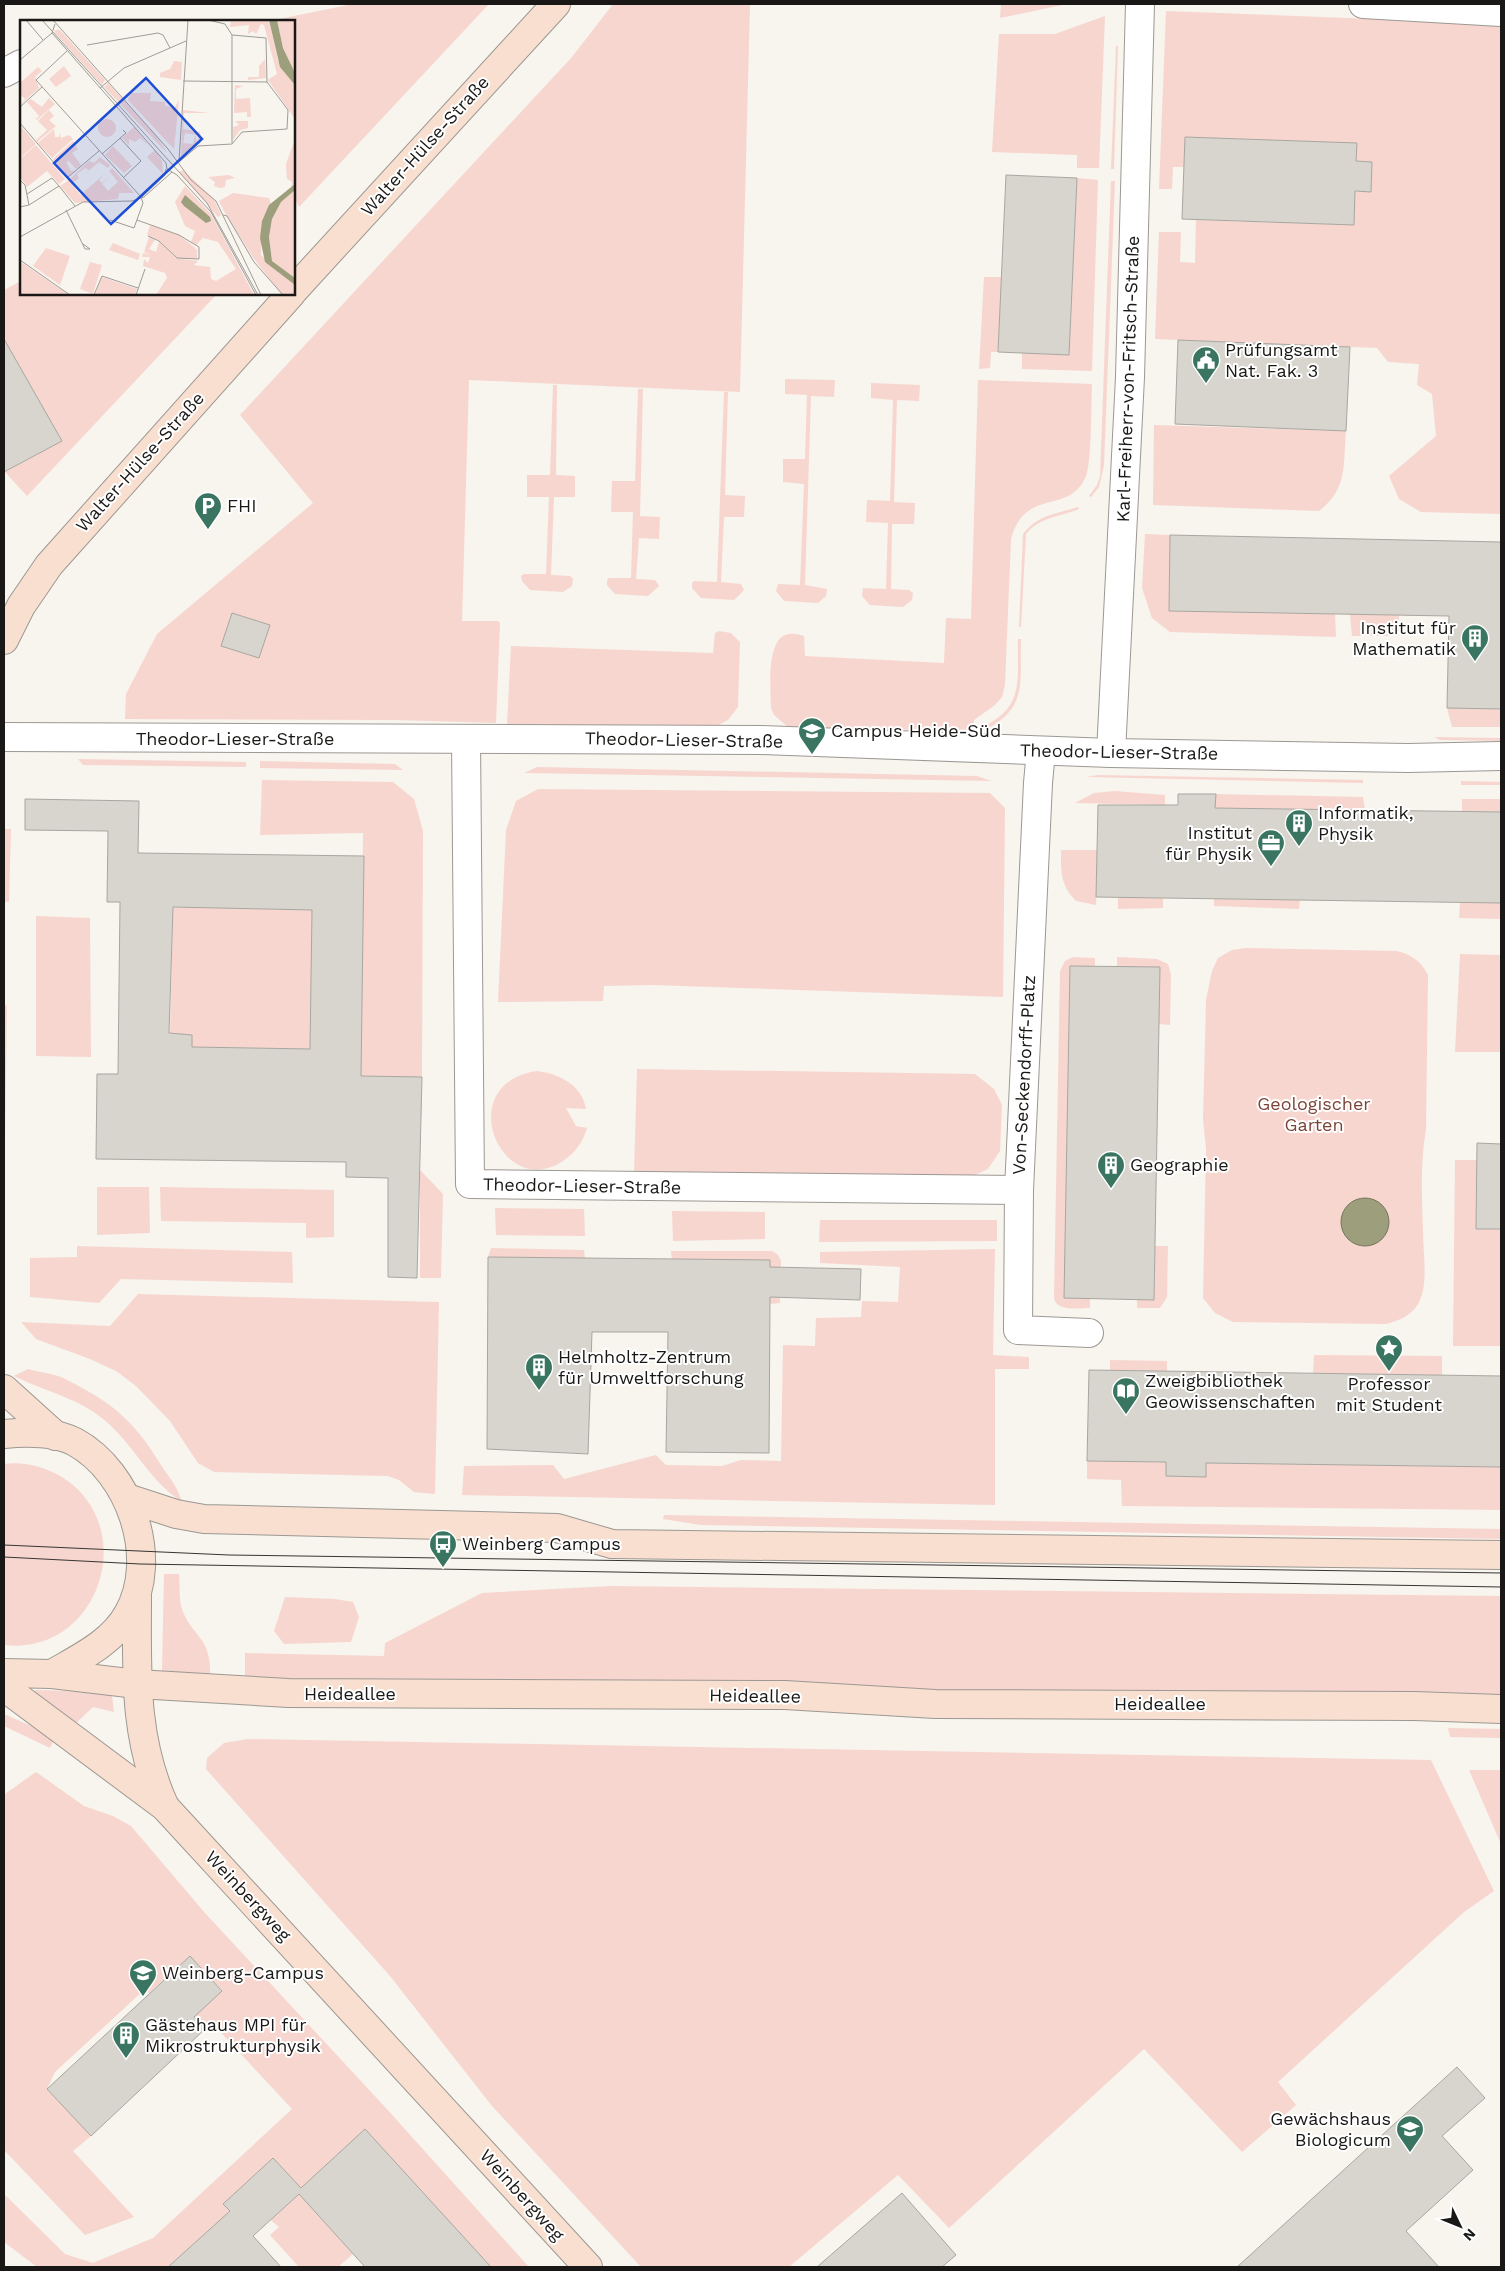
<svg xmlns="http://www.w3.org/2000/svg" width="1505" height="2271" viewBox="0 0 1505 2271" font-family="'Work Sans',sans-serif">
<style>
.green{fill:#f7d6cf}
.water{fill:#9d9e7b;stroke:#75765d}
.building{fill:#d7d5ce;stroke:#a8a6a0;fill-rule:evenodd}
.lines{fill:none;stroke-linecap:round;stroke-linejoin:round}
.street-casing{stroke:#9c9893;stroke-width:30}
.secondary-casing{stroke:#9c9893;stroke-width:30}
.street{stroke:#fff;stroke-width:28}
.secondary{stroke:#f8dfcf;stroke-width:28}
.tram{stroke:#373533;stroke-width:1}
.labels{text-anchor:middle;stroke-width:4;stroke-linejoin:round;paint-order:stroke}
.street-label{font-size:18px;fill:#191816;stroke:#fff}
.poi-label{font-size:18px;fill:#191816;stroke:#fff;text-anchor:start}
.park-label{font-size:18px;fill:#7c4438;stroke:#fff}
.inset-road{fill:none;stroke:#9f9c98;stroke-width:1}
.view{fill:#1d4ed8;fill-opacity:0.15;stroke:#1d4ed8;stroke-width:2.5}
.inset-edge{fill:none;stroke:#191816;stroke-width:2.5}
</style>
<rect width="100%" height="100%" fill="#f8f4ee"/>
<g class="green">
<path d="M353,4H489L299,207L294,197V21H269Z"/>
<path d="M613,4H750L740,392L469,380L462,621H498L500,623L496,723L396,720L125,719L126,694L157,634L313,503L240,415L572,57Z"/>
<path d="M1001,4H1067L1000,18Z"/>
<path d="M1166,11L1501,24V514L1421,512L1399,499L1389,476L1436,436L1432,394L1417,385L1419,364L1388,362L1377,348L1155,339L1159,232H1181L1180,262L1195,263L1196,220L1354,225L1355,192H1371L1372,162L1356,161V143L1186,137L1184,167H1173L1172,189H1159Z"/>
<path d="M1105,16L1099,168H1077V155L992,152L999,34H1055Z"/>
<path d="M1116,46H1118L1114,169H1111Z"/>
<path d="M1077,178L1098,180L1092,371L1022,369V353L1069,355Z"/>
<path d="M1111,181H1115L1104,465L1099,487L1091,497L1089,496L1097,485L1100,476Z"/>
<path d="M984,277H1002L998,352H991L990,368L979,369Z"/>
<path d="M21,281V294H217L27,496L5,472L62,441L4,339V290Z"/>
<path d="M785,379L835,380L834,397L811,396L805,585L827,589L826,596L818,603L784,601L776,591L778,584L800,585L804,484L783,482V459H805L807,395L785,394Z"/>
<path d="M978,380L1092,384C1091,404 1092,460 1086,476C1070,516 1025,486 1011,539L1005,685L1002,697L995,705L974,720L973,731L788,727L774,715L771,708C771,691 765,637 789,634C794,633 800,635 804,636L805,656L944,663L946,618L971,619Z"/>
<path d="M871,383L920,385L919,401L897,400L894,502L915,503L914,524H892L891,589L909,590L913,593L912,600L903,607L870,605L862,596L863,588L886,589L888,523L866,522L867,500L890,501L893,400L871,398Z"/>
<path d="M553,385H557L556,475L575,476V497H554L551,575L570,576L573,579L572,586L563,592L530,590L522,581L521,576L524,574H546L549,497H527V475H550Z"/>
<path d="M638,389H643L640,516L660,517L659,539L639,538L636,579L655,580L659,586L648,596L615,594L607,585V580L609,578H631L633,512H611L612,481H635Z"/>
<path d="M724,392H728L725,495L745,496L744,517H724L721,582L741,584L744,590L734,600L701,598L692,588V583L694,581L717,582Z"/>
<path d="M1154,425L1346,431C1343,465 1348,489 1319,511L1153,505Z"/>
<path d="M1078,507L1079,509C1059,517 1040,517 1026,534L1021,627H1019L1023,534C1039,514 1054,515 1078,507Z"/>
<path d="M1145,534L1170,535L1169,611L1335,614L1336,637L1170,632L1152,618L1142,588Z"/>
<path d="M1350,614L1399,615V636H1352Z"/>
<path d="M719,631L731,633L740,642L738,707L728,720L713,728L507,724L511,646L713,653L715,633Z"/>
<path d="M1018,639H1021C1019,681 1029,706 987,729L986,725C1025,706 1017,677 1018,639Z"/>
<path d="M1447,708L1501,709V727H1452Z"/>
<path d="M1434,737L1501,738V741L1440,740Z"/>
<path d="M78,759L246,762V767L83,765Z"/>
<path d="M260,761L395,764L403,770L260,768Z"/>
<path d="M537,767L977,776L991,781L524,773Z"/>
<path d="M1098,775L1363,780V783L1086,777Z"/>
<path d="M262,780L393,782L414,799L423,831L422,1077L361,1076L363,833L260,835Z"/>
<path d="M1461,781L1501,782V785H1461Z"/>
<path d="M538,789L990,793L1005,808L1003,997L652,985L604,986L603,1001L498,1002L506,830L516,801Z"/>
<path d="M1115,791L1165,795V805L1075,803L1094,793Z"/>
<path d="M1216,794L1363,797L1365,810L1215,808Z"/>
<path d="M1462,799H1501V812L1462,811Z"/>
<path d="M4,829H11L9,902H4Z"/>
<path d="M1061,850H1097L1096,905L1076,901C1060,885 1061,871 1061,850Z"/>
<path d="M1118,898H1163V908L1118,909Z"/>
<path d="M1214,899L1300,900L1299,909L1214,906Z"/>
<path d="M1460,903H1501V919L1459,918Z"/>
<path d="M173,907L312,910L310,1049L192,1047V1035L170,1033Z"/>
<path d="M36,916L90,918L91,1057L36,1056Z"/>
<path d="M1246,948L1396,951C1411,954 1421,961 1428,975L1426,1129C1420,1163 1422,1198 1423,1232C1423,1254 1429,1285 1418,1304C1411,1316 1398,1321 1386,1324L1233,1322L1215,1313L1203,1298L1206,1149L1203,1119L1206,1000L1212,971L1218,958L1232,950Z"/>
<path d="M1460,954L1501,955V1052H1455Z"/>
<path d="M1073,957L1095,958V966L1064,1298H1090V1308C1078,1308 1057,1312 1054,1298L1060,971L1065,961Z"/>
<path d="M1117,957L1157,959L1168,964L1171,975L1170,1025L1159,1024L1160,967H1117Z"/>
<path d="M7,1005L4,1208V1006Z"/>
<path d="M637,1069L975,1074L994,1089L1002,1105L1000,1151L988,1169L968,1178L634,1175Z"/>
<path d="M537,1071C560,1074 582,1085 586,1109L566,1108L576,1126L587,1128C583,1142 575,1153 563,1161C501,1202 451,1084 537,1071Z"/>
<path d="M1455,1160H1477L1476,1228L1501,1229V1346H1453Z"/>
<path d="M420,1170L443,1194L441,1278H420Z"/>
<path d="M97,1187H149L150,1233L97,1235Z"/>
<path d="M160,1187L334,1190V1237L306,1238V1223L161,1221Z"/>
<path d="M495,1208L584,1209L585,1236L496,1235Z"/>
<path d="M672,1211L765,1212V1239L673,1241Z"/>
<path d="M820,1220H997V1241L819,1242Z"/>
<path d="M77,1246L292,1252L293,1283L121,1279L99,1303L30,1297V1258L77,1257Z"/>
<path d="M1155,1246H1168L1167,1297L1160,1308H1137V1299H1154Z"/>
<path d="M491,1248L584,1250L585,1259L488,1257Z"/>
<path d="M995,1249L993,1355L1029,1357V1369H995V1505L462,1495L464,1466L553,1465L564,1479L656,1455L666,1465L722,1466L741,1460L781,1461L783,1345L815,1346L816,1318L861,1317L862,1301L898,1302L900,1267L820,1263V1252Z"/>
<path d="M671,1251H772L778,1255L781,1261L780,1303L770,1304V1260H672Z"/>
<path d="M138,1294L439,1302L435,1494L414,1492L399,1480L388,1476L214,1472L198,1463L170,1421L136,1386L116,1371L90,1359L36,1339L21,1322L110,1326Z"/>
<path d="M1314,1355L1442,1356V1375L1313,1373Z"/>
<path d="M1110,1360L1167,1361V1371L1110,1370Z"/>
<path d="M28,1369C38,1372 48,1373 58,1376C66,1379 75,1384 82,1388C117,1406 139,1429 159,1462C169,1478 176,1483 182,1502C149,1480 137,1450 109,1424C81,1398 48,1393 14,1376Z"/>
<path d="M1087,1461L1166,1462V1476L1206,1477V1463L1501,1467V1510L1122,1506L1121,1480L1087,1479Z"/>
<path d="M4,1464C24,1461 45,1467 62,1477C142,1528 98,1656 4,1645Z"/>
<path d="M664,1515L1501,1529V1539L701,1525L663,1519Z"/>
<path d="M164,1574H179C180,1584 179,1596 181,1606C190,1637 212,1635 210,1676H165L162,1672Z"/>
<path d="M611,1586L1501,1596V1698L953,1690L575,1689L245,1679V1653L384,1656L385,1643L482,1593Z"/>
<path d="M285,1597L335,1599L353,1602L359,1617L351,1642L284,1644L274,1631Z"/>
<path d="M36,1690L108,1692L112,1696L114,1712L93,1707L72,1727L33,1692Z"/>
<path d="M4,1714L38,1729L54,1740L50,1748L4,1726Z"/>
<path d="M1448,1728L1501,1729V1738L1450,1737Z"/>
<path d="M248,1739L1431,1760L1494,1891L1464,1912L1278,2082L1296,2105L1242,2152L1144,2049L949,2228L898,2175L789,2267H641L492,2106L390,1976L206,1769L207,1758L224,1743Z"/>
<path d="M1469,1770H1501V1844Z"/>
<path d="M36,1772L84,1806L113,1816L131,1826L205,1913L385,2107L529,2267H491L365,2129L301,2188L273,2158L224,2204L230,2211L168,2267H37L4,2242V2194L65,2254L93,2263L153,2238L292,2109L212,2023L205,2029L194,2017L222,1990L190,1956L149,1993L144,1990L55,2072L47,2089L91,2136L73,2151L134,2217L85,2235L4,2150L5,1794Z"/>
<path d="M299,2194L353,2254L338,2267H299L270,2235L279,2227L271,2220Z"/>
</g>
<circle class="water" cx="1365" cy="1222" r="24"/>
<g class="building">
<path d="M1185,137L1357,143L1356,161L1372,162L1371,192L1355,191L1354,225L1182,219Z"/>
<path d="M1006,175L1077,178L1069,355L998,352Z"/>
<path d="M4,339L62,441L4,472Z"/>
<path d="M1178,340L1350,347L1346,431L1175,424Z"/>
<path d="M1170,535L1501,542V709L1447,708L1449,616L1169,611Z"/>
<path d="M232,613L270,625L259,658L221,646Z"/>
<path d="M1178,794H1216L1215,808L1501,812V903L1096,897L1098,805H1178Z"/>
<path d="M25,799L139,801L138,853L364,856L361,1076L422,1077L417,1278L388,1277V1178L346,1177V1162L96,1159L97,1074H118L120,902H107L108,831L25,830ZM173,907L312,910L310,1049L192,1047V1035L169,1033Z"/>
<path d="M1070,966L1160,967L1154,1300L1064,1298Z"/>
<path d="M1477,1143L1501,1144V1229H1476Z"/>
<path d="M488,1257L770,1260V1267L861,1269L860,1300L770,1297L769,1453L666,1452L668,1332H592L588,1454L487,1449Z"/>
<path d="M1089,1370L1501,1376V1467L1206,1463V1477L1166,1476V1462L1087,1461Z"/>
<path d="M190,1956L222,1991L194,2017L205,2029L91,2136L47,2089Z"/>
<path d="M1457,2067L1485,2098L1442,2136L1473,2170L1406,2231L1439,2267H1237Z"/>
<path d="M365,2129L491,2267H365L299,2194L253,2236L281,2267H168L230,2211L223,2204L273,2158L301,2188Z"/>
<path d="M902,2193L956,2255L942,2267H817Z"/>
</g>
<g class="lines">
<g class="street-casing">
<g id="street">
<path d="M1363,4L1501,12"/>
<path d="M4,73L21,64"/>
<path d="M4,737L760,740L1111,753L1408,758L1501,756"/>
<path d="M466,739L470,1184L1019,1190"/>
<path d="M1041,751L1038,783L1019,1190L1018,1330L1089,1333"/>
<path d="M1111,753L1130,377L1140,4"/>
</g>
</g>
<g class="secondary-casing">
<g id="secondary">
<path d="M294,290L556,4"/>
<path d="M4,640L21,606L49,565L291,294"/>
<path d="M4,1389L56,1436"/>
<path d="M4,1434C26,1432 54,1431 75,1442C130,1472 160,1558 128,1614C112,1643 79,1658 52,1674"/>
<path d="M127,1498L176,1514L204,1519L557,1528L612,1544L1501,1555"/>
<path d="M137,1597C137,1671 133,1738 165,1807"/>
<path d="M4,1673L52,1674L137,1684L288,1693L785,1695L935,1704L1414,1706L1501,1709"/>
<path d="M4,1687L165,1807L588,2267"/>
</g>
</g>
<use href="#street" class="street"/>
<use href="#secondary" class="secondary"/>
<g class="tram">
<path d="M4,1545L229,1555L1501,1573"/>
<path d="M4,1557L140,1564L1501,1587"/>
</g>
</g>
<defs>
<g id="civic-pin" transform="scale(1.4375)"><path d="M0 17L-7.5 6A9.5 9.5 0 1 1 7.5 6Z" fill="#397560" stroke="#fff"/><path d="M-.6-6.5H3V-4.5H.6V-3L4-1V1h2V6H-6V1h2V-1L-.6-3ZM-1.2 2.5V6h2.4V2.5Z" fill="#fff"/></g>
<g id="parking-pin" transform="scale(1.4375)"><path d="M0 17L-7.5 6A9.5 9.5 0 1 1 7.5 6Z" fill="#397560" stroke="#fff"/><path d="M-3.5-5.5H1a3.5 3.5 0 0 1 0 7H-1V5.5H-3.5ZM-1-3.4V-.6H.8a1.4 1.4 0 0 0 0-2.8Z" fill="#fff"/></g>
<g id="building-pin" transform="scale(1.4375)"><path d="M0 17L-7.5 6A9.5 9.5 0 1 1 7.5 6Z" fill="#397560" stroke="#fff"/><path d="M-4-6H4V6H1V3H-1V6H-4ZM-2.5-4.3h1.7v1.8h-1.7ZM.8-4.3h1.7v1.8H.8ZM-2.5-1h1.7V.8h-1.7ZM.8-1h1.7V.8H.8Z" fill="#fff"/></g>
<g id="university-pin" transform="scale(1.4375)"><path d="M0 17L-7.5 6A9.5 9.5 0 1 1 7.5 6Z" fill="#397560" stroke="#fff"/><path d="M0-5L7-2L0 1L-7-2ZM-4 1L0 2.5L4 1V4Q0 6-4 4Z" fill="#fff"/></g>
<g id="office-pin" transform="scale(1.4375)"><path d="M0 17L-7.5 6A9.5 9.5 0 1 1 7.5 6Z" fill="#397560" stroke="#fff"/><path d="M-6-3h4V-5.5h4V-3h4V5H-6ZM-1-4.5V-3h2v-1.5ZM-6 0V1H6V0Z" fill="#fff"/></g>
<g id="sight-pin" transform="scale(1.4375)"><path d="M0 17L-7.5 6A9.5 9.5 0 1 1 7.5 6Z" fill="#397560" stroke="#fff"/><path d="M0-6L1.8-2.2L6-1.7L2.9 1.2L3.7 5.4L0 3.3L-3.7 5.4L-2.9 1.2L-6-1.7L-1.8-2.2Z" fill="#fff"/></g>
<g id="library-pin" transform="scale(1.4375)"><path d="M0 17L-7.5 6A9.5 9.5 0 1 1 7.5 6Z" fill="#397560" stroke="#fff"/><path d="M-6-4Q-3-5.5-.7-3.5V5Q-3 3-6 4ZM6-4Q3-5.5 .7-3.5V5Q3 3 6 4Z" fill="#fff"/></g>
<g id="bus-pin" transform="scale(1.4375)"><path d="M0 17L-7.5 6A9.5 9.5 0 1 1 7.5 6Z" fill="#397560" stroke="#fff"/><path d="M-5-6H5V4H4V6H2V4H-2V6H-4V4H-5ZM-3.5-4V0h7V-4ZM-3.5 1.2v1.5H-2V1.2ZM2 1.2v1.5H3.5V1.2Z" fill="#fff"/></g>
</defs>
<g fill-rule="evenodd">
<use href="#civic-pin" x="1206" y="360"/>
<use href="#parking-pin" x="208" y="506"/>
<use href="#building-pin" x="1475" y="638"/>
<use href="#university-pin" x="812" y="731"/>
<use href="#building-pin" x="1299" y="823"/>
<use href="#office-pin" x="1271" y="843"/>
<use href="#building-pin" x="1111" y="1165"/>
<use href="#sight-pin" x="1389" y="1348"/>
<use href="#building-pin" x="539" y="1367"/>
<use href="#library-pin" x="1126" y="1391"/>
<use href="#bus-pin" x="443" y="1544"/>
<use href="#university-pin" x="143" y="1973"/>
<use href="#building-pin" x="126" y="2035"/>
<use href="#university-pin" x="1410" y="2129"/>
</g>
<g class="labels">
<g class="street-label">
<text transform="translate(425 146) rotate(-48)" y="6">Walter-Hülse-Straße</text>
<text transform="translate(1128 379) rotate(-88)" y="6">Karl-Freiherr-von-Fritsch-Straße</text>
<text transform="translate(140 462) rotate(-48)" y="6">Walter-Hülse-Straße</text>
<text x="235" y="745">Theodor-Lieser-Straße</text>
<text transform="translate(684 740) rotate(1)" y="6">Theodor-Lieser-Straße</text>
<text transform="translate(1119 752) rotate(1)" y="6">Theodor-Lieser-Straße</text>
<text transform="translate(1024 1075) rotate(-87)" y="6">Von-Seckendorff-Platz</text>
<text transform="translate(582 1186) rotate(1)" y="6">Theodor-Lieser-Straße</text>
<text x="350" y="1700">Heideallee</text>
<text transform="translate(755 1696) rotate(1)" y="6">Heideallee</text>
<text x="1160" y="1710">Heideallee</text>
<text transform="translate(248 1896) rotate(47)" y="6">Weinbergweg</text>
<text transform="translate(522 2195) rotate(48)" y="6">Weinbergweg</text>
</g>
<g class="poi-label">
<text x="1225" y="356">Prüfungsamt<tspan x="1225" dy="21">Nat. Fak. 3</tspan></text>
<text x="227" y="512">FHI</text>
<text x="1456" y="634" text-anchor="end">Institut für<tspan x="1456" dy="21">Mathematik</tspan></text>
<text x="831" y="737">Campus Heide-Süd</text>
<text x="1318" y="819">Informatik,<tspan x="1318" dy="21">Physik</tspan></text>
<text x="1252" y="839" text-anchor="end">Institut<tspan x="1252" dy="21">für Physik</tspan></text>
<text x="1130" y="1171">Geographie</text>
<text x="558" y="1363">Helmholtz-Zentrum<tspan x="558" dy="21">für Umweltforschung</tspan></text>
<text x="1145" y="1387">Zweigbibliothek<tspan x="1145" dy="21">Geowissenschaften</tspan></text>
<text x="1389" y="1390" text-anchor="middle">Professor<tspan x="1389" dy="21">mit Student</tspan></text>
<text x="462" y="1550">Weinberg Campus</text>
<text x="162" y="1979">Weinberg-Campus</text>
<text x="145" y="2031">Gästehaus MPI für<tspan x="145" dy="21">Mikrostrukturphysik</tspan></text>
<text x="1391" y="2125" text-anchor="end">Gewächshaus<tspan x="1391" dy="21">Biologicum</tspan></text>
</g>
<g class="park-label">
<text x="1314" y="1110">Geologischer<tspan x="1314" dy="21">Garten</tspan></text>
</g>
</g>
<g transform="translate(20 20)">
<rect width="275" height="275" fill="#f8f4ee"/>
<path d="M211,0H249L258,41L275,65V99L248,60L257,54L244,5L241,4L236,14L233,11L228,14L229,5L210,7ZM257,0H275V53L263,28ZM36,10H40L85,60L82,65L34,12ZM245,39L246,58L228,60V57H239V46ZM154,41L162,42L161,60L140,57V53L150,49ZM44,46L51,56L36,67L29,59ZM18,47L22,51L15,57L19,68L0,85L5,79L0,74V63ZM88,63L137,117L146,131V132L84,67ZM215,65L223,66L216,69V79L230,78L231,97H227V92L214,93ZM111,73H131L130,81L145,82V86L155,87L159,80L154,129L108,80ZM29,78L35,84L17,100L12,96L16,99L19,96L7,82L11,79L22,87ZM29,90L34,96L29,100L36,106L17,122L16,120L27,110L18,101ZM163,90L189,93H164L163,109L180,112L181,122L179,124L178,115L165,113L163,123L173,124L175,115L177,123L163,136H161ZM78 108a9 9 0 1 1 18 0a9 9 0 1 1-18 0ZM215,101H228V108L220,110L213,120V107L219,105ZM0,105L16,124L0,138L1,112ZM114,107L129,126L120,118L115,122L109,119V125L102,118ZM34,109L35,117H39L40,113L41,118L49,115L53,119L32,138L18,123ZM275,119V164L271,168L272,162L267,159L266,144ZM53,121L58,129L52,133L61,145L56,149L49,141L46,142L51,151L55,150L47,157L33,139ZM16,125L45,159L39,164L27,151L7,167L0,157V139ZM93,126L112,146L104,153L85,135ZM135,130L142,141L143,154L127,137ZM80,137L90,145L88,148L79,142L65,154L69,150L65,148L57,154L59,158L54,162L50,159L69,141L74,143ZM92,148L114,173H99L98,179L55,183L40,166L49,160L60,175L87,152L79,160L82,163L90,156L82,164L85,167L93,159L85,167L88,171L98,162L89,151ZM163,150L194,179L201,195L198,197L171,166L159,152ZM209,155L215,158L206,160L205,167L200,168L194,166L195,162L188,157ZM165,166L191,194L234,275H136L147,258L145,253L123,246L124,239L128,243L130,237H122L123,233L131,235L124,232L129,217L135,220L129,229L136,232L139,221L156,238L178,241L174,245L190,247L191,259L196,261L216,249L198,222L183,218L176,225L171,222L175,211L165,206L155,182ZM275,170V258L252,241L249,217L252,199L261,182ZM213,173L249,178L251,184L242,201L241,235L275,265V275H262L234,239L205,193L199,181ZM130,205L159,215L173,226L177,230V239L157,238L140,221L127,215ZM93,223L120,234L118,240L89,230ZM26,228L50,236L40,265L13,246ZM1,242L49,275H0ZM70,242L82,245L73,274L60,269ZM82,257L117,269L115,275H75Z" fill="#f7d6cf"/>
<path d="M249,0H257L263,28L275,53V65L260,47ZM275,164V170L261,182L252,199L249,217L252,241L275,258V265L245,242L240,218L242,201L249,185ZM165,175L190,197L191,201L186,203L164,186L161,182Z" fill="#9d9e7b"/>
<path class="inset-road" d="M6,0L23,20M22,0L187,183L238,275M33,0L148,129L171,160L196,181L241,275M188,0L205,4L212,15V123M35,4L32,13L146,143M212,15L246,18L247,62M67,25L138,13L143,15L150,28M47,31L16,60L121,177L123,183L114,208L90,200M0,40L32,13M163,61L247,62M80,68L104,48L166,21M0,87L22,67M0,103L47,158L79,131M100,118L121,141L103,158M82,134L106,113L103,110M159,141L168,0M159,142L178,126L212,124L222,112L267,109L268,90L247,62M146,143L147,149L157,155L191,192L236,275M0,160L5,165L9,185L0,187M7,174L32,158L39,166M122,177L145,155L146,149M9,185L39,166L55,186M46,190L65,229H70L63,224M203,195L207,196L234,242L263,275M117,200L159,215L179,227V239L157,238L139,221L128,216M0,217L63,182L112,181L124,177L152,152M0,240L50,275M74,275L82,256L118,268M116,275L125,249"/>
<path class="view" d="M126,58L182,119L91,204L34,143Z"/>
<rect width="275" height="275" class="inset-edge"/>
</g>
<rect width="1505" height="2271" fill="none" stroke="#191816" stroke-width="10"/>
<g transform="translate(1460 2226) rotate(133)" stroke="#ffffff" stroke-width="4" paint-order="stroke">
<path d="M0-4L9 19L0 12L-9 19Z" fill="#191816"/>
<text y="-8" font-size="14" font-weight="bold" text-anchor="middle" fill="#191816">N</text>
</g>
</svg>
